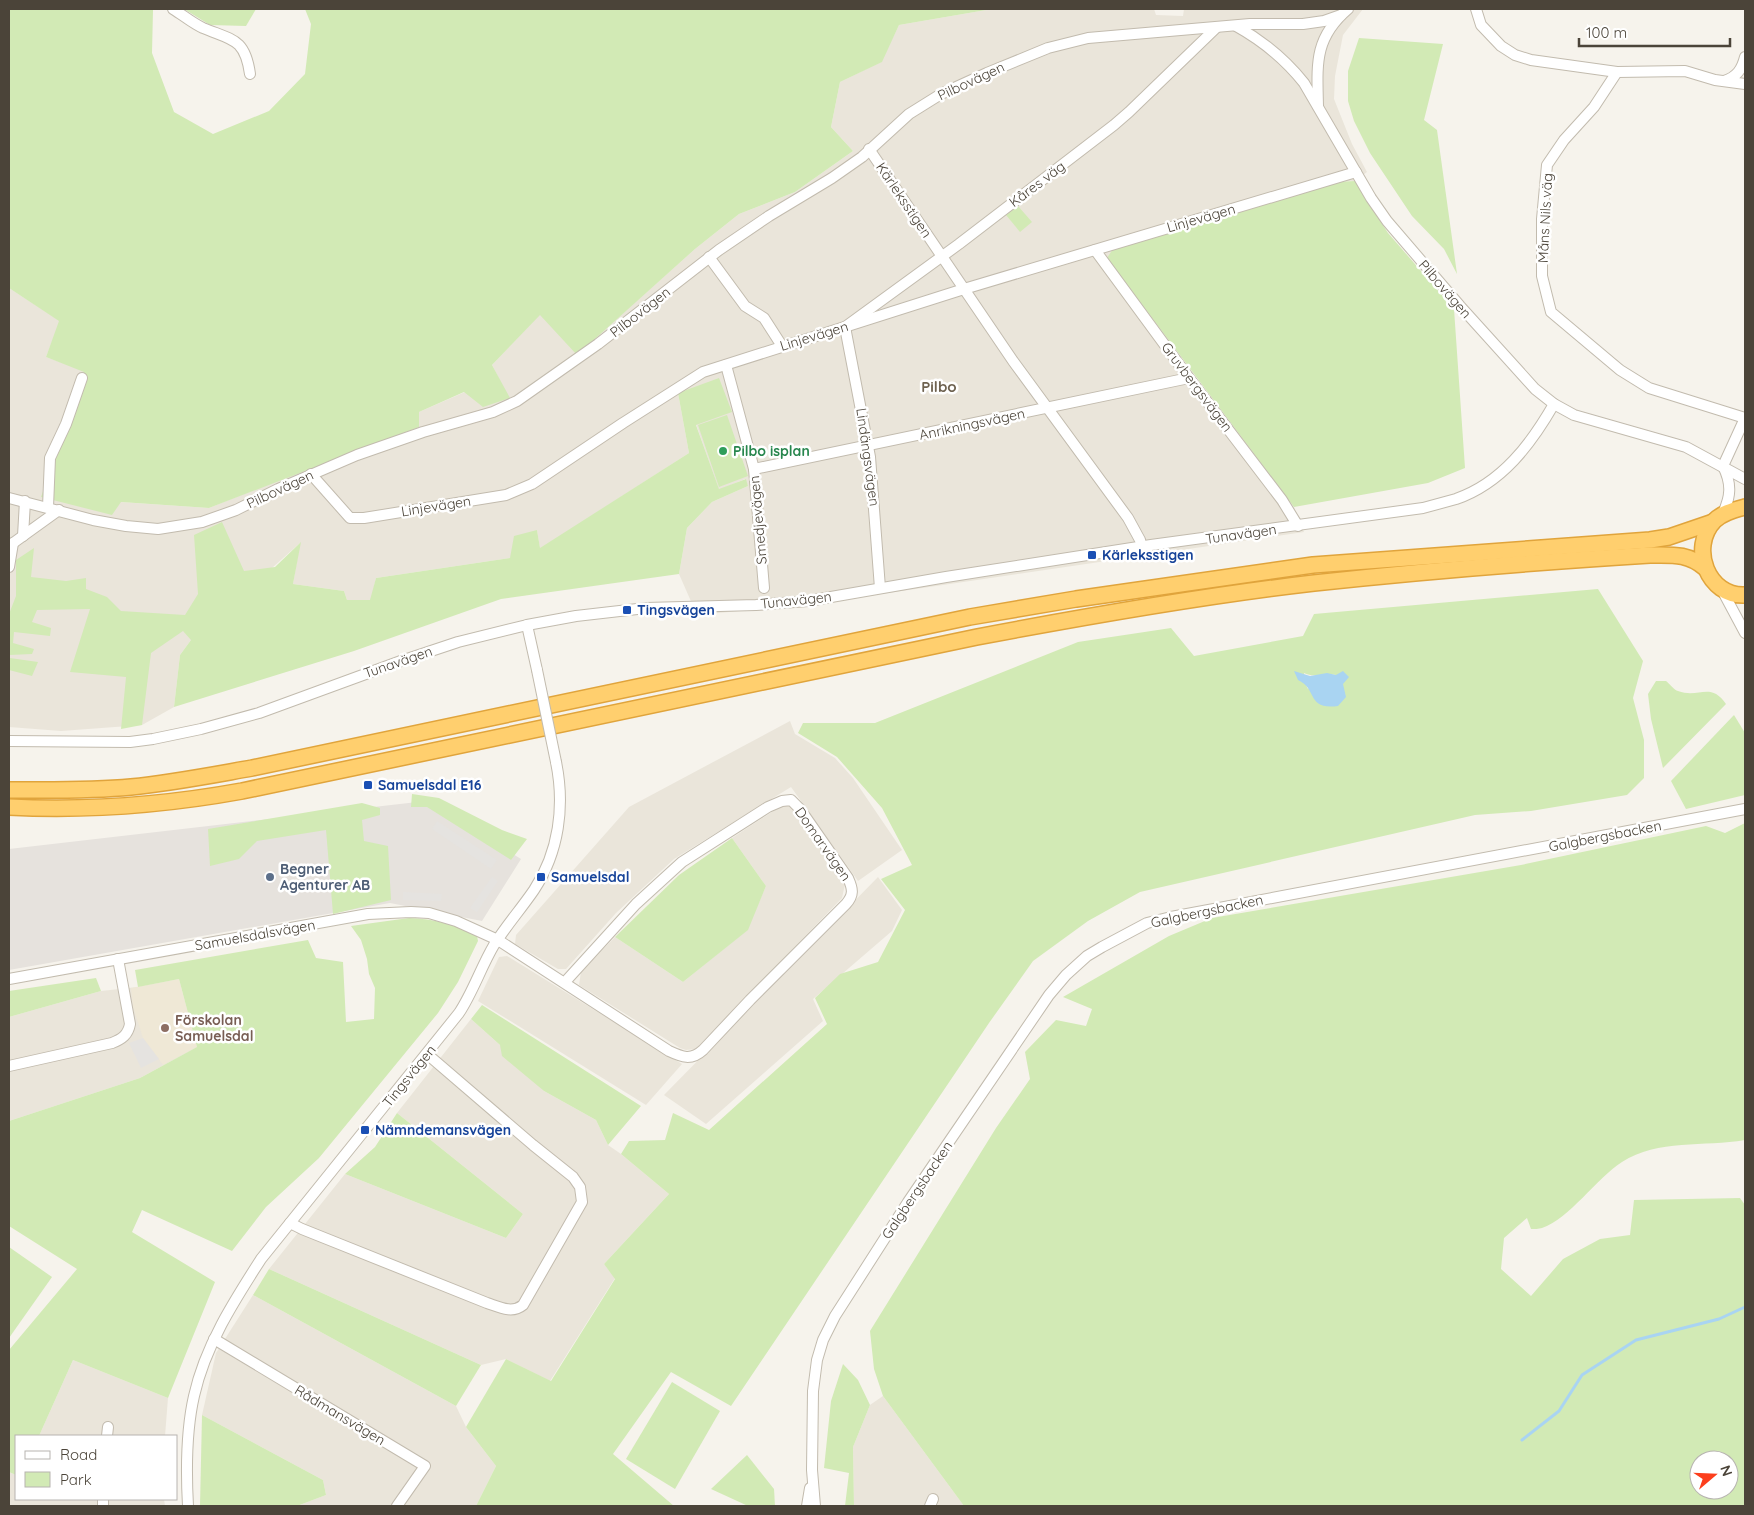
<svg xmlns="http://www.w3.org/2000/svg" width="1754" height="1515" viewBox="0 0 1754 1515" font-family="Quicksand,sans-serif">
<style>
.residential{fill:#eae5da}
.industrial{fill:#e6e2dd}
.education{fill:#efe8d6}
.green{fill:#d2eab5;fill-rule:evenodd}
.parking{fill:#e5e3e0}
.water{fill:#a9d4f2}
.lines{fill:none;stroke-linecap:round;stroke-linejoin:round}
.stream{stroke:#a9d4f2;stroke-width:3}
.minor-casing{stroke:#c2bbae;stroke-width:12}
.highway-casing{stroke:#e0a43c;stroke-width:18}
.minor{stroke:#fff;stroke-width:10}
.highway{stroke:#ffcf6e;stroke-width:15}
.minor-bridge-casing{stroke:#c2bbae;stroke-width:12;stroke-linecap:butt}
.minor-bridge{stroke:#fff;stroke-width:10}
.leisure-dot{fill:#2e9e5b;stroke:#fff;stroke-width:2}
.transit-dot{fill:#1a4fb4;stroke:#fff;stroke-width:2}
.service-dot{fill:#5c6f8a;stroke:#fff;stroke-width:2}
.education-dot{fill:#8d6e63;stroke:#fff;stroke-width:2}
.labels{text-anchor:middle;stroke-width:5;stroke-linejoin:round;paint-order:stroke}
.street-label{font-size:14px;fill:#4b4439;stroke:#fff}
.leisure-label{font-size:14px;font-weight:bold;fill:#27864d;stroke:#fff;text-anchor:start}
.transit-label{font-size:14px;font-weight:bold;fill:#164399;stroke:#fff;text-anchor:start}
.service-label{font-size:14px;font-weight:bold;fill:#4e5e75;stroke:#fff;text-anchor:start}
.education-label{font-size:14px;font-weight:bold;fill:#785e54;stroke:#fff;text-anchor:start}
.neighbourhood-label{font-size:15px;font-weight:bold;fill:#6e6250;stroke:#fff}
</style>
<rect width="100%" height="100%" fill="#f6f3ec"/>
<g class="residential">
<path d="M992,9H1154L1156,15L1183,16L1184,9H1363L1343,35L1335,76L1334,99L1352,144L1367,172L1355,181L1336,182L1107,258L1294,507L1304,532L806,605L697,615L679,574L687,528L712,502L748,486L745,479L719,490L696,424L678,393L689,453L540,549L537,530L510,558L376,578L371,600H347L344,591L293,584L300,543L191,640L180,655L174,707L142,725L61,731L9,727V288L60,321L46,357L85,371L75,401L120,502L209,508L298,472L419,412L465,392L509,398L492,365L540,314L577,354L695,249L739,214L795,192L853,151L831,127L840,82L881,62L899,25Z"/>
<path d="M790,721L795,734L835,758L853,778L902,850L858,881L791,787L674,859L616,913L566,969H558L515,944L516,935L629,807Z"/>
<path d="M784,804L793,808L845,884L842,898L696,1049L686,1050L680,1048L579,985L581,972L615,937L683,982L747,930L766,886L732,838Z"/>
<path d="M878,877L902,910L892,931L813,999L823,1021L706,1124L664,1095Z"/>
<path d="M507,956L682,1064L646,1105L478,1001L499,957Z"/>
<path d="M138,987L197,1047L140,1078L9,1121V1017L101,991Z"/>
<path d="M471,1019L500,1045L544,1091L596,1120L608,1145L621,1154L669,1194L604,1264L615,1278L550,1381L506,1359L481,1365L269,1269L345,1174L506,1238L523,1214L397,1113Z"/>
<path d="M253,1295L456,1406L466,1427L496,1466L476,1506H297L326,1495L323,1480L202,1415L216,1353Z"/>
<path d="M73,1360L168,1398L165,1436H39Z"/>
<path d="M883,1396L964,1506H854L853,1447L870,1405Z"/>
<path d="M9,1472L16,1475V1499H164L165,1506H9Z"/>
</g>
<path class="industrial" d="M426,801L521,859L482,921L390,903L9,970V849Z"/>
<path class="education" d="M179,979L197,1047L163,1065L143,1038L133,1007L131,988Z"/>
<g class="green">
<path d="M9,9H151L153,10L152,53L174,112L213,134L269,111L305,74L311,24L305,9H992L899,25L882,62L840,82L831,127L853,151L795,192L739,214L695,249L577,355L540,315L492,365L510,398L483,407L464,392L419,412V427L209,508L121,502L112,515L41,497L84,372L46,357L59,321L9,288Z"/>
<path d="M184,9H256L246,26L210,25Z"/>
<path d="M1359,38L1443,44L1424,120L1437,130L1457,274L1444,249L1412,216L1370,153L1354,121L1348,101V71Z"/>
<path d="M1355,181L1388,233L1454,309L1465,468L1428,483L1294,507L1107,258L1113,249L1336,182Z"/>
<path d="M1018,206L1032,222L1020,232L1006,215Z"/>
<path d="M719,378L732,412L696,425L719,489L746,479L748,486L712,502L687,528L679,574L501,599L354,651L174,707L180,655L191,640L183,631L151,653L142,725L121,729L126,677L70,672L90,609L37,610L32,622L51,628L50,636L14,632L13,643L34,649L32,654L9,655V614L16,596V560L34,548L31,577L66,581L86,578V589L107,597L121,611L185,615L198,594L194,535L222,522L244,571L275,567L301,542L293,584L344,591L347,600H370L376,578L510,558L514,536L537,530L540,548L689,453L678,393Z"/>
<path d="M727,415L748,476L719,487L698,425Z"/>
<path d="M1598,589L1643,661L1633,698L1644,740V778L1627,795L1531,811L1475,815L1140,892L1088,921L1033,961L989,1023L731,1406L671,1372L613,1454L674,1506H476L496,1466L466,1427L506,1359L551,1381L615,1279L604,1264L669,1194L621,1154L629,1141L665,1140L673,1113L709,1130L827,1024L815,998L840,974L878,962L905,910L881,879L912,865L882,808L837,757L798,733L803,723H875L1078,642L1171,628L1194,656L1303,636L1314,614ZM1304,673C1313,678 1325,673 1336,675L1308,689L1305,683Z"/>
<path d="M9,656L10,658L38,662L32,676L9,670Z"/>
<path d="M1656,681H1666C1670,684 1674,690 1678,691C1699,699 1710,681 1726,704L1663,768L1651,719L1648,694Z"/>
<path d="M1734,715L1745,733V795L1686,809L1671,781Z"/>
<path d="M412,794L439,798L502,830L527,839L511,860L427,807H411Z"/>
<path d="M362,803L380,808V815L362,820L364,841L388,846L391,900L333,914L326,830L257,841L239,859L210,866L208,829Z"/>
<path d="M1745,823V1140C1704,1147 1658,1139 1622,1162C1597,1178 1569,1219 1542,1228C1539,1229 1534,1229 1531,1229L1527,1218L1504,1238L1501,1269L1531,1296L1563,1259L1600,1239L1630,1235L1634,1200L1740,1198L1745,1205V1506H964L883,1396L874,1369L870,1331L996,1128L1030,1079L1025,1052L1056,1020L1086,1026L1092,1009L1063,997L1169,936L1212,918L1521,865L1706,826L1725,833ZM1699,1460H1729V1490H1699Z"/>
<path d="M732,838L766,886L748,930L683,982L615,937L679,875Z"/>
<path d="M409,918C434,919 455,924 477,936L478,941L458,982L438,1013L319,1158L266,1207L232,1251L142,1210L132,1232L215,1282L168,1398L73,1360L39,1436H16V1475L9,1472V1350L77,1269L9,1226V1121L140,1078L197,1047L179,979L138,987L135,970L308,940L316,958L343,962L346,1022L374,1019L375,988L369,974L367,959L361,940L351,926Z"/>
<path d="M96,978L101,991L9,1017V991Z"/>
<path d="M482,1005L641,1106L608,1145L596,1120L544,1091L502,1056L500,1045L471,1019Z"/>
<path d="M397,1113L523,1214L506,1238L345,1174L375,1147Z"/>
<path d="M9,1247L52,1277L9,1338Z"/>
<path d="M269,1269L481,1365L456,1406L253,1295Z"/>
<path d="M843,1364L858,1380L870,1405L853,1447L854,1506H845L849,1473L824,1468L831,1401Z"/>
<path d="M672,1382L720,1411L675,1489L626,1459Z"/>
<path d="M202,1415L323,1480L326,1495L297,1506H200Z"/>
<path d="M747,1455L774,1489L775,1506H748L711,1489Z"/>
</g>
<g class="parking">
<path d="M437,821L497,860L491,869L432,829Z"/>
<path d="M492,877L498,881L477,912L470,908Z"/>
<path d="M403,892L442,894L441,901L403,900Z"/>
<path d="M143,1038L159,1059L141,1068L129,1043Z"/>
</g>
<path class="water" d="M1294,671L1310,676L1327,673L1336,675L1343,671L1349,677L1343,684L1346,697L1338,706C1306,710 1318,689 1298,680Z"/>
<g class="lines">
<path class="stream" d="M1522,1440L1559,1411L1582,1375L1636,1340L1719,1319L1745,1307"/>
<g class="minor-casing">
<g id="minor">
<path d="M173,9C183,15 192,23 203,28C232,40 245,38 250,74"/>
<path d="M1476,9L1481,25L1501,46L1515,55L1531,60L1617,72L1685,71L1715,80L1745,84"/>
<path d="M1236,26C1263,41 1285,59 1304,83L1371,198L1387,221L1460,306L1535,389L1554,404L1574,415L1686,447L1745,479"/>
<path d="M1617,72L1594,107L1564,140L1547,165L1542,219V276L1551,312L1620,370L1649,388L1745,418"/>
<path d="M1724,81C1737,77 1742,69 1745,57"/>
<path d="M1318,106C1317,64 1314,38 1348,9"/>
<path d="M869,149L1013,361L1128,518L1140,540L1142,547"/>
<path d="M1095,250L1189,378L1282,500L1298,526"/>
<path d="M709,257L745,306L764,318L782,346"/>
<path d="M726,365L754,469L764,588"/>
<path d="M1723,466L1745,418"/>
<path d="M754,469L1189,378"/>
<path d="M311,474L350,518H364L506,495L532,484L623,423L703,372L964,289L1356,172"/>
<path d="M9,498L93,520L126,526L158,529L202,522L236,510L278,489L357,455L423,432L493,412L517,401L598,344L719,250L769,216L832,178L862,157L909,114L941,94L987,73L1048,48L1088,38L1250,24H1303L1324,21L1341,15"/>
<path d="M48,507L50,458L66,424L82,378"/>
<path d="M1722,515C1731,497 1732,484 1723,466"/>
<path d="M23,536L25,501"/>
<path d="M9,546L59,510"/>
<path d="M9,567L13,543"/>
<path d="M880,588L870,457L845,327L959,244L1114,125L1129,112L1217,27"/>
<path d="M1722,590L1745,633"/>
<path d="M527,625L537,670"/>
<path d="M9,741L130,742L153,739L201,729L259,713L401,661L458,642L527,625L576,616L646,608L756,605L808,601L946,577L1151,545L1423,508C1434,505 1445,502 1456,499C1502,483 1531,444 1554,404"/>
<path d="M9,979L368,914L411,912L429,913L456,921L498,940L669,1051C682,1057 691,1061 703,1050L750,1000L846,904C854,895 853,889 848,878L800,809L791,800L782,801L768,807L682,862L636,904L565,982"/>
<path d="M9,1066L112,1043C122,1039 128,1035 130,1024L118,959"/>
<path d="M290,1223L302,1229L487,1303C499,1307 512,1314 523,1305L582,1202L580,1187L573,1177L533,1145L427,1054"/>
<path d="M214,1339L425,1466L397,1506"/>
<path d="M107,1436L108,1427"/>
<path d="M103,1499V1506"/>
<path d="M188,1506C186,1470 186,1431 194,1396C205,1346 234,1301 261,1259L459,1013C473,992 481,967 494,945C506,926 521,909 534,890C559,852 565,806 556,762"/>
<path d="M807,1506L810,1488"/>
<path d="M815,1506L812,1470L813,1391L817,1360L823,1340L835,1316L908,1202L1049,995L1066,975L1087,956L1102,947L1147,923L1171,917L1745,809"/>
<path d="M930,1506L933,1499"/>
</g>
</g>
<g class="highway-casing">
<g id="highway">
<path d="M1745,507C1734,510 1722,513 1714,521C1689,548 1708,597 1745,595"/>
<path d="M9,790C49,790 90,791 131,787C171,783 212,775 252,768L970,617L1076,599L1313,565L1650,540L1669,537L1713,522"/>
<path d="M9,807C88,811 165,805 242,791L977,637C1088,616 1201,596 1314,583C1425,571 1538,562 1650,555C1672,555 1688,553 1705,568"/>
</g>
</g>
<use href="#minor" class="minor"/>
<use href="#highway" class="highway"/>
<g class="minor-bridge-casing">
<path id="minor-bridge" d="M537,670L556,762"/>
</g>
<use href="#minor-bridge" class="minor-bridge"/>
</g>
<circle class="leisure-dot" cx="723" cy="451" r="5"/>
<g class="transit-dot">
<rect x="1087" y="550" width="10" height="10" rx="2.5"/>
<rect x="622" y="605" width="10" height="10" rx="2.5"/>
<rect x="363" y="780" width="10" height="10" rx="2.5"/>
<rect x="536" y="872" width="10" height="10" rx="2.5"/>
<rect x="360" y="1125" width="10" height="10" rx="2.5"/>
</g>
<circle class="service-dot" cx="270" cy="877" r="5"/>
<circle class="education-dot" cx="165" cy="1028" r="5"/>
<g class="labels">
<g class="street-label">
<text transform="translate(971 81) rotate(-25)" y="5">Pilbovägen</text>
<text transform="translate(1037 184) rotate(-37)" y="5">Kåres väg</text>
<text transform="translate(904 200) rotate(56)" y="5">Kärleksstigen</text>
<text transform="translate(1201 218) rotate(-16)" y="5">Linjevägen</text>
<text transform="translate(1545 218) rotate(-87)" y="5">Måns Nils väg</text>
<text transform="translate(1445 289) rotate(49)" y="5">Pilbovägen</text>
<text transform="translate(640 312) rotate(-38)" y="5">Pilbovägen</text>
<text transform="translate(814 336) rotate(-17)" y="5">Linjevägen</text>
<text transform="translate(1197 387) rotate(53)" y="5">Gruvbergsvägen</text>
<text transform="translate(972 424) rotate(-12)" y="5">Anrikningsvägen</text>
<text transform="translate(868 457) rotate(82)" y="5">Lindängsvägen</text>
<text transform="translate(280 489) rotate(-25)" y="5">Pilbovägen</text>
<text transform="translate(436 506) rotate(-9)" y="5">Linjevägen</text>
<text transform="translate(758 520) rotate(-95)" y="5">Smedjevägen</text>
<text transform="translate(1241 534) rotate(-8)" y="5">Tunavägen</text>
<text transform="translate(796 600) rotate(-6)" y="5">Tunavägen</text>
<text transform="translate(398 662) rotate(-19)" y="5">Tunavägen</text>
<text transform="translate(1605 836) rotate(-11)" y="5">Galgbergsbacken</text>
<text transform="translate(823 844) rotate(55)" y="5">Domarvägen</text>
<text transform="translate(1207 911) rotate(-12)" y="5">Galgbergsbacken</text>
<text transform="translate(255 935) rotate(-10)" y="5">Samuelsdalsvägen</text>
<text transform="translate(409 1076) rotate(-51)" y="5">Tingsvägen</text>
<text transform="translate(917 1190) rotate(-56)" y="5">Galgbergsbacken</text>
<text transform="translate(340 1415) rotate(31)" y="5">Rådmansvägen</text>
</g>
<g class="leisure-label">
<text x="733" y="456">Pilbo isplan</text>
</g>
<g class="transit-label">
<text x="1102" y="560">Kärleksstigen</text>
<text x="637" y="615">Tingsvägen</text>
<text x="378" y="790">Samuelsdal E16</text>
<text x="551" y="882">Samuelsdal</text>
<text x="375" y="1135">Nämndemansvägen</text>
</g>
<g class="service-label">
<text x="280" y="874">Begner<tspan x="280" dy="16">Agenturer AB</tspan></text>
</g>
<g class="education-label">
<text x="175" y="1025">Förskolan<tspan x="175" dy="16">Samuelsdal</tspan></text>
</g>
<g class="neighbourhood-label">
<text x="939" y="392">Pilbo</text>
</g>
</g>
<rect width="1754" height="1515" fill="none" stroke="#4b4439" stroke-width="20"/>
<rect x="15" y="1435" width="162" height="65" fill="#ffffff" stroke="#b7b4b0"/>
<rect x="25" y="1451" width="25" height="8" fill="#ffffff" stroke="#b7b4b0"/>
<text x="60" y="1460" font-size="15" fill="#4b4439">Road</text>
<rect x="25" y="1472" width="25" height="15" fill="#d2eab5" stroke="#b7b4b0"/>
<text x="60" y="1485" font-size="15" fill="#4b4439">Park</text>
<g transform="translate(1714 1475) rotate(71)"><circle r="24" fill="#ffffff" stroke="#b7b4b0"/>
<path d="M0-4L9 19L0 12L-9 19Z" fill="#fc3f1d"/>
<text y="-8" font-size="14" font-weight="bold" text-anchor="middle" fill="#4b4439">N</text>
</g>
<path d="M1579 38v8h151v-8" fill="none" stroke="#4b4439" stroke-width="2.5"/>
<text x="1586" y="38" font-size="15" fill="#4b4439" stroke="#ffffff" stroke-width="4" paint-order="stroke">100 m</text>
</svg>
